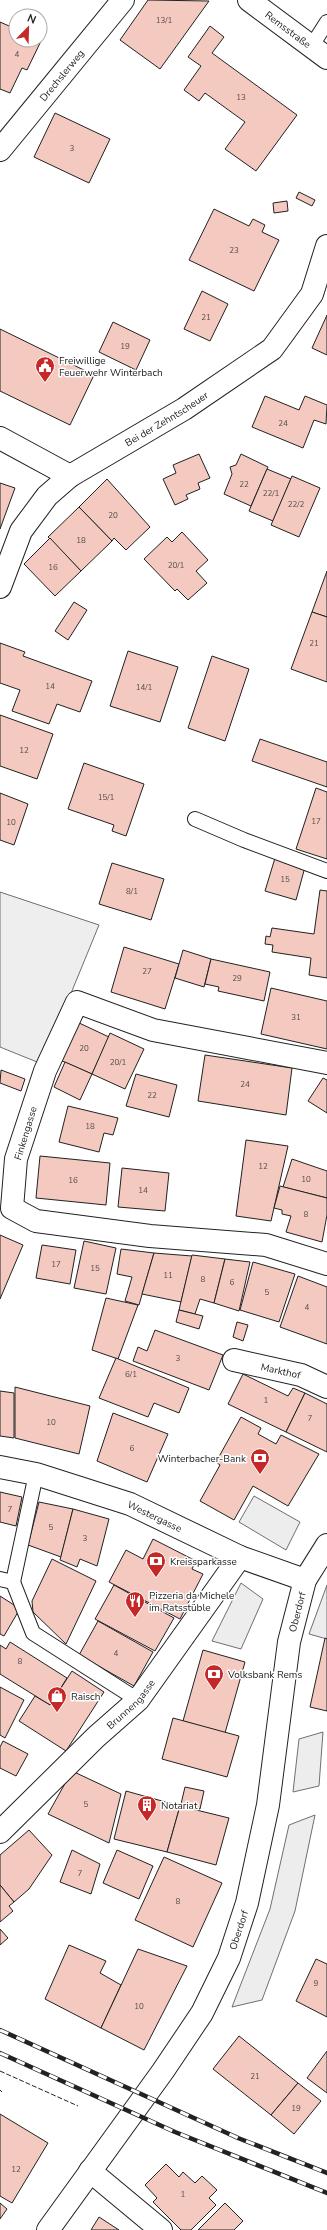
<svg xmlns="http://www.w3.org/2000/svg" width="327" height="2230" viewBox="0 0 327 2230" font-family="'Nunito Sans',sans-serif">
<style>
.green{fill:#eee;stroke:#6f6f6f}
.parking{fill:#ededed;stroke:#6f6f6f}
.building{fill:#f3c9c0;stroke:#222}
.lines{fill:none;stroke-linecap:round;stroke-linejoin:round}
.service-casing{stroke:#222;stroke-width:16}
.minor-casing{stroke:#222;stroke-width:24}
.secondary-casing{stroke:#222;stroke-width:24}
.service{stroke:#fff;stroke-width:14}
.minor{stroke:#fff;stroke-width:22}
.secondary{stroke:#fff;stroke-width:22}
.rail-casing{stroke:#222;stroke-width:4.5}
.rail{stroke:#fff;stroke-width:3;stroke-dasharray:9;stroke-linecap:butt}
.fence{stroke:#222;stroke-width:1;stroke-dasharray:5 2;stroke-linecap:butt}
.labels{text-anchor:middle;stroke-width:3;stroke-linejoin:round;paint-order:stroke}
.number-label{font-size:8px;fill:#564c4a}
.street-label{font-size:10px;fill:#222;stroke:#fff}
.poi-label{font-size:10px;fill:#222;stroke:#fff;text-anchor:start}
</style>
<rect width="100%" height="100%" fill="#fff"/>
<path class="green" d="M0,892L99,925L42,1064L0,1047Z"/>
<g class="parking">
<path d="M254,1496L300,1522L286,1550L239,1522Z"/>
<path d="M241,1583L263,1599L241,1649L212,1641Z"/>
<path d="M327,1585V1639L309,1634Z"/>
<path d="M323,1732L319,1786L293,1792L299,1739Z"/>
<path d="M315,1815L295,1911L262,2000L232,2007L270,1909L289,1825Z"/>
</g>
<g class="building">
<path d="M148,0L209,1L160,69L120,40Z"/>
<path d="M0,22L16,29V40L41,41L27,70L22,68L10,93L0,89Z"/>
<path d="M210,26L224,37L212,53L297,115L256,171L225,149L245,122L205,93L199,101L184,90L201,66L188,57Z"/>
<path d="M55,113L110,139L89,183L34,157Z"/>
<path d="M299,192L315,200L312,206L296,198Z"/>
<path d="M287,201L288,211L274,213L273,203Z"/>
<path d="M214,209L249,226L253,219L265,225L262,232L279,240L254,291L189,260Z"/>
<path d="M202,291L228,304L210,341L184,329Z"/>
<path d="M327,315V355L312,348Z"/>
<path d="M113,322L150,340L136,370L99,352Z"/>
<path d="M0,329L94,375L70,425L0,391Z"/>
<path d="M265,396L299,410L305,396L327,405L326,424L314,420L303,448L252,427Z"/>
<path d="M199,454L210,478L198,483L200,489L186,495L188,499L175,505L163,479L176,473L173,465Z"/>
<path d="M241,454L268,467L251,506L224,494L232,474L230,467L236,465Z"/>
<path d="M267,469L291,479L273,521L249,511Z"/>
<path d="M292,476L320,488L299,537L271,525Z"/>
<path d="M107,479L150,527L126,550L114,538L112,541L79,507Z"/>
<path d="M0,483L15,488L0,529Z"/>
<path d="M79,507L112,541L81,571L48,537Z"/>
<path d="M182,532L208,560L196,571L207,583L188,600L177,589L175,591L144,559L167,537L172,542Z"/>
<path d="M50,538L81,571L55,596L24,564Z"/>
<path d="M327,571V617L312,612Z"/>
<path d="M74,602L87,610L68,640L55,631Z"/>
<path d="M312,612L327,617V682L291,669Z"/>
<path d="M0,643L25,652L23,656L92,681L80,712L57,704L49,724L12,711L20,690L0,683Z"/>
<path d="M128,651L178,667L160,722L110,706Z"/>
<path d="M212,656L249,669L225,741L188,728Z"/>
<path d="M0,715L53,734L37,779L0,766Z"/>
<path d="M260,739L327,762V787L252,761Z"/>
<path d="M84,763L144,784L126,836L112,831L114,825L68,809Z"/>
<path d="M316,788L327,792V859L296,849Z"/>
<path d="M0,793L28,804L14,845L0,840Z"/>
<path d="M275,858L305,867L296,900L265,891Z"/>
<path d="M112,863L164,879L151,920L99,904Z"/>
<path d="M320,890L327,891V978L309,975L311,958L272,952L273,945L265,944L266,936L270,937L272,928L314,934Z"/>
<path d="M124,947L179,964L165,1009L111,992Z"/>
<path d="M183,950L211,959L204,987L175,978Z"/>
<path d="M211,959L270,972L264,1001L218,991L219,987L205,984Z"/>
<path d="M271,988L327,1001V1049L261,1034Z"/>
<path d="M77,1022L109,1037L92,1074L60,1060Z"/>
<path d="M110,1033L144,1049L125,1089L92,1074Z"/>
<path d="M205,1055L292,1068L286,1115L198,1101Z"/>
<path d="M65,1062L92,1074L80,1100L54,1087Z"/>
<path d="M1,1070L25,1079L21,1091L0,1083Z"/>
<path d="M136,1074L177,1085L169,1117L126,1106Z"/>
<path d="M323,1078L327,1080V1113L308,1101Z"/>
<path d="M68,1106L118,1118L113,1135L104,1133L99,1152L59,1142Z"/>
<path d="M246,1140L288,1146L271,1221L236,1216Z"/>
<path d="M40,1156L110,1163L106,1205L36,1198Z"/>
<path d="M292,1159L327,1171V1198L283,1187Z"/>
<path d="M122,1168L169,1173L165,1211L118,1207Z"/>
<path d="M280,1186L327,1198V1215L322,1242L286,1232L291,1216L282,1214V1210L274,1208Z"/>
<path d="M0,1235L23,1245L0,1299Z"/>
<path d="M84,1241L116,1248L106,1294L74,1288Z"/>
<path d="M42,1245L76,1250L70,1284L36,1278Z"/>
<path d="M121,1249L154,1253L139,1305L125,1301L132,1277L117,1274Z"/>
<path d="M154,1253L192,1256L181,1302L142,1294Z"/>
<path d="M192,1255L225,1259L214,1303L200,1299L195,1314L179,1310Z"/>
<path d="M225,1259L250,1262L239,1311L214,1303Z"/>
<path d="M253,1262L295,1274L279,1322L240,1310Z"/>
<path d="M298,1276L327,1287V1344L280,1327Z"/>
<path d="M106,1298L138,1305L118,1359L92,1350Z"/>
<path d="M179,1310L203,1316L199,1329L176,1322Z"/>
<path d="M237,1322L248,1325L243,1341L233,1337Z"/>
<path d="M155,1330L223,1355L209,1390L133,1361L138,1347L147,1351Z"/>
<path d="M116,1358L189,1388L179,1413L154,1403L148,1417L99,1398Z"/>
<path d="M243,1374L288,1396L293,1388L305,1393L286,1432L228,1404Z"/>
<path d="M15,1387L90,1406L79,1454L15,1438Z"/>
<path d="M0,1391L14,1393V1438L0,1436Z"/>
<path d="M305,1393L327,1404V1452L286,1432Z"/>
<path d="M113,1413L168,1434L147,1482L97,1461Z"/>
<path d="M241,1417L261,1428L258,1434L276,1444L281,1435L319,1454L288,1506L253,1486L234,1520L200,1501L220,1465L216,1462Z"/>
<path d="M0,1492L22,1497L16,1526L0,1522Z"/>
<path d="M39,1502L73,1509L61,1557L28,1545Z"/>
<path d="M73,1509L109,1519L97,1566L80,1559L77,1567L60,1560Z"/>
<path d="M153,1539L196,1561L192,1569L203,1574L180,1619L109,1582L126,1550L143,1559Z"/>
<path d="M52,1559L96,1581L66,1644L33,1612L32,1601Z"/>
<path d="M114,1585L174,1618L155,1651L95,1619Z"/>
<path d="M0,1596L14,1605L18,1612L4,1636L0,1634Z"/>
<path d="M98,1621L153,1652L134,1686L79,1655Z"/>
<path d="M325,1638L327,1639V1711L310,1707Z"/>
<path d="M10,1642L67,1678L50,1705L0,1674V1645L6,1649Z"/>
<path d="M203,1650L245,1662L225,1733L183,1721Z"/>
<path d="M72,1671L104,1692L66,1751L19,1721L35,1696L50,1705Z"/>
<path d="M0,1687L24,1700L5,1738L0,1735Z"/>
<path d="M173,1718L239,1736L227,1777L162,1759Z"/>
<path d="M3,1741L28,1754L16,1776L0,1768V1747Z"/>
<path d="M72,1771L121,1794L109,1843L48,1814Z"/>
<path d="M185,1787L204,1791L200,1809L181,1804Z"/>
<path d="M126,1791L180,1806L167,1852L114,1839Z"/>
<path d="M180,1806L229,1818L216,1865L167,1852Z"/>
<path d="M29,1830L52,1855L29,1889L14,1902L0,1885V1855Z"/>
<path d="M72,1850L100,1864L91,1894L60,1882Z"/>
<path d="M117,1850L153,1866L139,1899L103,1883Z"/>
<path d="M164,1857L222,1883L193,1947L135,1920Z"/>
<path d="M0,1885L14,1902L9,1906L13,1911L0,1922Z"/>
<path d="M0,1929L8,1938L0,1945Z"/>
<path d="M69,1945L106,1961L100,1973L121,1985L101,2028L45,1999Z"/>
<path d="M138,1949L187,1966L144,2050L101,2028Z"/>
<path d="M316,1959L327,1964V2017L296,2001Z"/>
<path d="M239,2036L298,2083L271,2115L213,2069Z"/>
<path d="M327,2051V2093L307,2078Z"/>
<path d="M298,2083L321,2101L294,2134L271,2115Z"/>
<path d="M0,2114L48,2143L12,2203L0,2196Z"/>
<path d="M166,2164L179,2177L183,2172L195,2183L202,2176L217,2190L209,2198L216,2205L191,2230H181L153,2202L157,2198L145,2185Z"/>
<path d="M0,2203L7,2209L0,2219Z"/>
<path d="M225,2203L243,2221L234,2230H198Z"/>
<path d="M99,2217L119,2230H91Z"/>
</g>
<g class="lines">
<g class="service-casing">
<g id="service">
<path d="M311,47L327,22"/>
<path d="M195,819L244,840L327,871"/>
<path d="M0,1579L13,1582L33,1633L138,1700"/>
<path d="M13,1582L36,1474"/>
</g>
</g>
<g class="minor-casing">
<g id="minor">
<path id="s1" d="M249,0L327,58"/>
<path id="s2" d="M0,150L123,0"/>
<path d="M0,438L70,476"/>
<path id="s3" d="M0,587L21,531L47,496L70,476L184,409L272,349L312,294L327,246"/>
<path d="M327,1063L153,1030L77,1002L45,1071L16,1159L12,1208L36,1221L150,1236L266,1245L327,1264"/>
<path id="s4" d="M234,1360L301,1375L327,1387"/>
<path id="s5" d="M0,1467L36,1474L130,1504L240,1557L305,1580"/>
<path id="s6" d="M0,1832L96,1737L138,1700L240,1557"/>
<path d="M90,2171L161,2230"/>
</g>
</g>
<g class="secondary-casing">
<g id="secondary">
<path id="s7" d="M48,2230L163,2071L202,2013L229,1958L247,1903L268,1805L289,1642L305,1580L327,1545"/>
</g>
</g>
<use href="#service" class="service"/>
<use href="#minor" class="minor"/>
<use href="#secondary" class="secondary"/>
<g class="rail-casing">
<g id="rail">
<path d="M0,2030L238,2138L327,2173"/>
<path d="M0,2053L175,2132L327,2193"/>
</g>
</g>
<use href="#rail" class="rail"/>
<g class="fence">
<path d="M0,2071L78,2106"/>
<path d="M0,2090L2,2092"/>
</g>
</g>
<defs>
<g id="civic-pin" transform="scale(1)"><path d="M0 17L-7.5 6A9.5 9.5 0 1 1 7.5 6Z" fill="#c62828" stroke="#fff"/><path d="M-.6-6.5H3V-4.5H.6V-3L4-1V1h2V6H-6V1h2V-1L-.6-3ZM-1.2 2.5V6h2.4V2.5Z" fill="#fff"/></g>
<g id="bank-pin" transform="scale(1)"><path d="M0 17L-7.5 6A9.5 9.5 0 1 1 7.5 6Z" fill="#c62828" stroke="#fff"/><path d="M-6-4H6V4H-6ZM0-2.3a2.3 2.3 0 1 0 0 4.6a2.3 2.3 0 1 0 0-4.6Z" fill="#fff"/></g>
<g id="restaurant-pin" transform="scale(1)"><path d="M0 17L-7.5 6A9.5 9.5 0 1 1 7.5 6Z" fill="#c62828" stroke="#fff"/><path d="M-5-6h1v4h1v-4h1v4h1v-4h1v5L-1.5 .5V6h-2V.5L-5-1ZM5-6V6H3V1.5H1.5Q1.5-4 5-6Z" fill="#fff"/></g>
<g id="shop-pin" transform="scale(1)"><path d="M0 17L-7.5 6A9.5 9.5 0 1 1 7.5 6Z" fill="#c62828" stroke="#fff"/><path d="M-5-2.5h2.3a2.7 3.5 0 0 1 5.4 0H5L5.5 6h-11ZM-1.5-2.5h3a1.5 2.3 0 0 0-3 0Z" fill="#fff"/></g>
<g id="building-pin" transform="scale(1)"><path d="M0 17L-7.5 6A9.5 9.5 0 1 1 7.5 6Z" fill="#c62828" stroke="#fff"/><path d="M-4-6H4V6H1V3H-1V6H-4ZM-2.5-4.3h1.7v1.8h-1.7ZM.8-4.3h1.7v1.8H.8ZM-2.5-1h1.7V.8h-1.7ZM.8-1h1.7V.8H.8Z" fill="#fff"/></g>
</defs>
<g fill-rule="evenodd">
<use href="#civic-pin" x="45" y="366"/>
<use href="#bank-pin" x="260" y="1458"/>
<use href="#bank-pin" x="156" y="1561"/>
<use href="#restaurant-pin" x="135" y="1601"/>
<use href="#bank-pin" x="214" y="1674"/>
<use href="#shop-pin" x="57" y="1696"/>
<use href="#building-pin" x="147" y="1805"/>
</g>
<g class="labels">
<g class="number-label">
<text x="164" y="23">13/1</text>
<text x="17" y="57">4</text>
<text x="241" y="100">13</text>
<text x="72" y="151">3</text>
<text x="234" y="253">23</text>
<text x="206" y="320">21</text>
<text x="125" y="349">19</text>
<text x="283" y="426">24</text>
<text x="244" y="487">22</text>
<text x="271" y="496">22/1</text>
<text x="296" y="507">22/2</text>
<text x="113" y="518">20</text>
<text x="81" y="543">18</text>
<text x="176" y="568">20/1</text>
<text x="53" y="570">16</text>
<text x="314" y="646">21</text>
<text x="50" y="689">14</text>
<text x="144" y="690">14/1</text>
<text x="24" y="753">12</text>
<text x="106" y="800">15/1</text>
<text x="316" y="824">17</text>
<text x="11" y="825">10</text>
<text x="285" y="882">15</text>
<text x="132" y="894">8/1</text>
<text x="147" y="974">27</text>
<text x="237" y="981">29</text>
<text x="296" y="1020">31</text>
<text x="84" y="1051">20</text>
<text x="118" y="1065">20/1</text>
<text x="245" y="1087">24</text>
<text x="152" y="1098">22</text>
<text x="90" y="1129">18</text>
<text x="263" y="1169">12</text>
<text x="306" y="1182">10</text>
<text x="73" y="1183">16</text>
<text x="143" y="1193">14</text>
<text x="306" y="1217">8</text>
<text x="56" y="1267">17</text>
<text x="95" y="1271">15</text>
<text x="168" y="1278">11</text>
<text x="203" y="1282">8</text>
<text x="232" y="1285">6</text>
<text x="267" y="1295">5</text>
<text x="307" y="1310">4</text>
<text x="178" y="1361">3</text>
<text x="131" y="1377">6/1</text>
<text x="266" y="1403">1</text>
<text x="310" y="1421">7</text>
<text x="51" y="1425">10</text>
<text x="132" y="1451">6</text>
<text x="10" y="1512">7</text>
<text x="51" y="1530">5</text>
<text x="85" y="1541">3</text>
<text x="116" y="1656">4</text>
<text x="20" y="1664">8</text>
<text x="86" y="1807">5</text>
<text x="80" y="1876">7</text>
<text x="178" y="1904">8</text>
<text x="316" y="1986">9</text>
<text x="139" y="2009">10</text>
<text x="255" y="2079">21</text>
<text x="296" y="2111">19</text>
<text x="16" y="2172">12</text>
<text x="183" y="2197">1</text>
</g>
<g class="street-label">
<text dy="4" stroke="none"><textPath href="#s1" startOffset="49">Remsstraße</textPath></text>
<text dy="4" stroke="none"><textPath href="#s2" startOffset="97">Drechslerweg</textPath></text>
<text dy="4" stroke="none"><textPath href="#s3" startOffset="246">Bei der Zehntscheuer</textPath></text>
<text transform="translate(25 1133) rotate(-73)" y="4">Finkengasse</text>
<text dy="4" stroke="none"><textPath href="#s4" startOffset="48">Markthof</textPath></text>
<text dy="4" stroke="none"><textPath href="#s5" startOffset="163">Westergasse</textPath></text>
<text dy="4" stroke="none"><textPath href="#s7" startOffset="681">Oberdorf</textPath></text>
<text dy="4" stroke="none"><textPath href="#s6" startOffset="183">Brunnengasse</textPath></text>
<text dy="4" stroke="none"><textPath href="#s7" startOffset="357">Oberdorf</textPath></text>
</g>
<g class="poi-label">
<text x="59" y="364">Freiwillige<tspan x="59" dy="12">Feuerwehr Winterbach</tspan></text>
<text x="246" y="1462" text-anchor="end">Winterbacher-Bank</text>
<text x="170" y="1565">Kreissparkasse</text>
<text x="149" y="1599">Pizzeria da Michele<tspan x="149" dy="12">im Ratsstüble</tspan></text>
<text x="228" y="1678">Volksbank Rems</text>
<text x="71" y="1700">Raisch</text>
<text x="161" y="1809">Notariat</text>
</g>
</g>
<g transform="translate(28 28) rotate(23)"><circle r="19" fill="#ffffff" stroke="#a7a7a7"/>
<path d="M0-3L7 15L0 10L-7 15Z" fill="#c62828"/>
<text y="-6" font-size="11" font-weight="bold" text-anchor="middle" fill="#222222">N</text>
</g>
</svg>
